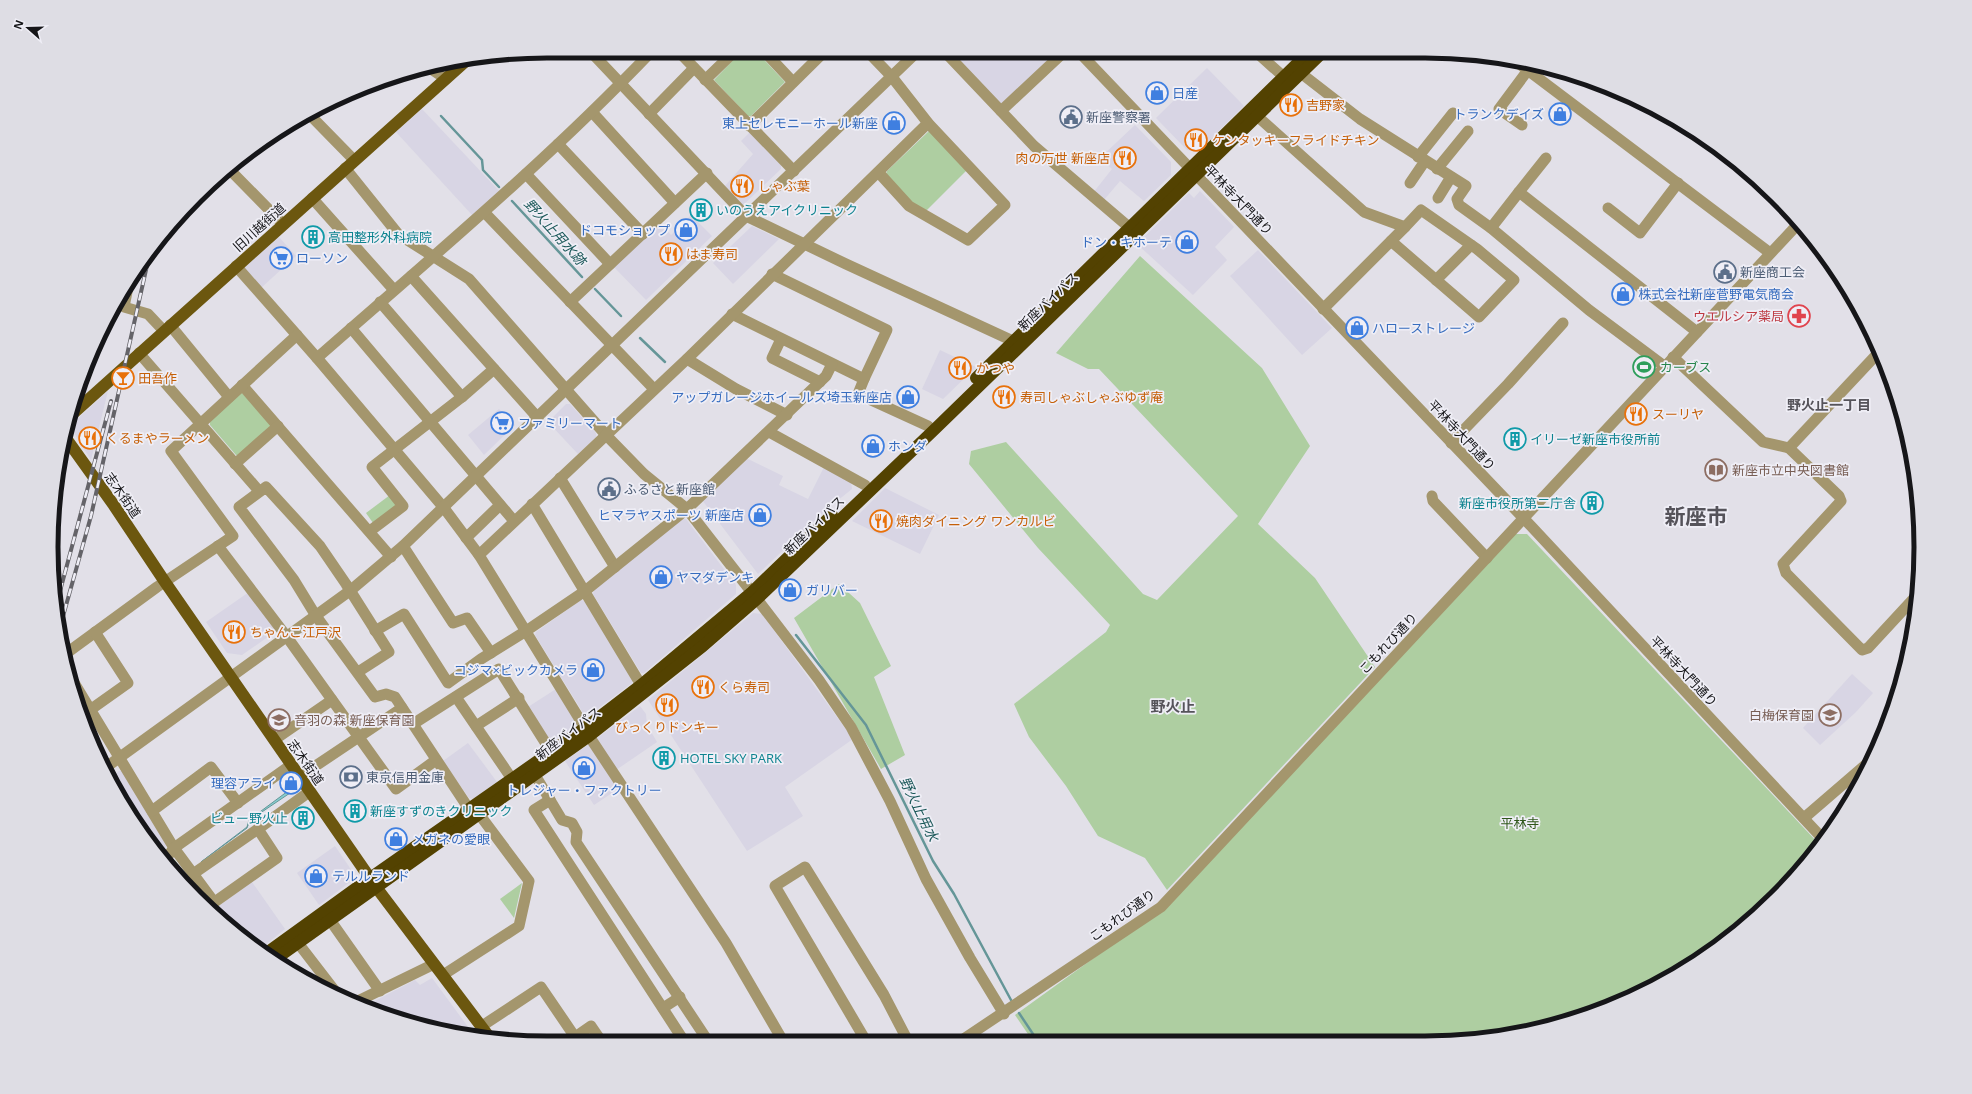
<svg xmlns="http://www.w3.org/2000/svg" width="1972" height="1094" viewBox="0 0 1972 1094" font-family="'Open Sans','Noto Sans JP',sans-serif">
<style>
.built{fill:#d8d5e4}
.green{fill:#aecea1}
.water{fill:#87cdcf;stroke:#659698}
.lines{fill:none;stroke-linecap:round;stroke-linejoin:round}
.stream{stroke:#659698;stroke-width:2.5}
.minor{stroke:#a4966d;stroke-width:11}
.major{stroke:#6c570f;stroke-width:12}
.highway{stroke:#534201;stroke-width:12}
.rail-casing{stroke:#646368;stroke-width:4}
.rail{stroke:#efeef6;stroke-width:2.5;stroke-dasharray:8;stroke-linecap:butt}
.labels{text-anchor:middle;stroke-width:3.5;stroke-linejoin:round;paint-order:stroke}
.shop-label{font-size:13px;fill:#366cbe;stroke:#efeef6;text-anchor:start}
.food-label{font-size:13px;fill:#c56008;stroke:#efeef6;text-anchor:start}
.service-label{font-size:13px;fill:#4e5e75;stroke:#efeef6;text-anchor:start}
.street-label{font-size:13px;fill:#161619;stroke:#efeef6}
.culture-label{font-size:13px;fill:#0d838f;stroke:#efeef6;text-anchor:start}
.health-label{font-size:13px;fill:#be3a42;stroke:#efeef6;text-anchor:end}
.leisure-label{font-size:13px;fill:#27864d;stroke:#efeef6;text-anchor:start}
.education-label{font-size:13px;fill:#785e54;stroke:#efeef6;text-anchor:start}
.park-label{font-size:13px;fill:#2f571a;stroke:#efeef6}
.water-label{font-size:14px;font-style:italic;fill:#1b5859;stroke:#efeef6}
.neighbourhood-label{font-size:14px;font-weight:bold;fill:#55535a;stroke:#efeef6}
.quarter-label{font-size:15px;font-weight:bold;fill:#55535a;stroke:#efeef6}
.town-label{font-size:21px;font-weight:bold;fill:#55535a;stroke:#efeef6}
.rim{fill:none;stroke:#161619;stroke-width:5}
</style>
<rect width="100%" height="100%" fill="#e2e0e8"/>
<g class="built">
<path d="M949,51L1059,52L1003,105H999Z"/>
<path d="M1207,68L1244,106L1197,152L1187,150L1156,118Z"/>
<path d="M422,109L500,192L473,216L396,132Z"/>
<path d="M1135,125L1171,162V175L1144,201L1120,181L1103,201L1093,193L1112,169L1100,158Z"/>
<path d="M750,132L781,165V169L742,206L724,187L753,154L741,141Z"/>
<path d="M1200,191L1234,227L1215,247L1227,260L1193,295L1137,244L1189,193L1194,198Z"/>
<path d="M691,215L712,236L646,300L613,266L659,222L671,235Z"/>
<path d="M752,226L779,239L733,284L713,263Z"/>
<path d="M279,237L296,256L261,288L245,271V267Z"/>
<path d="M1258,250L1332,328L1302,355L1230,276Z"/>
<path d="M940,350L976,367L943,399L922,389Z"/>
<path d="M108,391L91,460L74,433L75,421Z"/>
<path d="M566,404H570L596,433V437L578,454L548,422Z"/>
<path d="M499,409L515,425L484,455L468,435Z"/>
<path d="M746,458L783,476L779,485L808,499L824,467L851,481L852,489L827,509L758,574L702,500Z"/>
<path d="M885,488L939,515L920,554L852,521Z"/>
<path d="M682,519H686L736,585V594L644,673H641L593,594L594,590Z"/>
<path d="M249,592L276,628L275,632L242,655L227,653L206,622Z"/>
<path d="M581,600L585,601L633,679L632,683L588,716H585L535,635L536,632Z"/>
<path d="M753,613L762,614L853,739L785,787L803,816L747,851L648,700Z"/>
<path d="M1852,674L1873,693L1856,712L1820,745L1803,728Z"/>
<path d="M556,689L577,721L576,726L554,741L550,740L528,707Z"/>
<path d="M640,706L646,714L647,725L657,742L616,770L596,739Z"/>
<path d="M592,742L621,787L594,805L565,761Z"/>
<path d="M468,743L497,782L473,799L469,798L443,761Z"/>
<path d="M119,771H122L166,845L165,849L160,856L134,822L111,778Z"/>
<path d="M335,846L352,871L350,882L319,905L297,873Z"/>
<path d="M252,882L285,929L259,950L245,940L213,910Z"/>
<path d="M432,978L474,1035L418,1026L367,1005L415,980L420,985Z"/>
</g>
<g class="green">
<path d="M742,51H756L785,82L751,116H748L714,80Z"/>
<path d="M929,131L968,169L926,211L911,203L886,174L887,171Z"/>
<path d="M1767,190L1787,211L1764,194Z"/>
<path d="M1140,256L1262,368L1310,446L1258,524L1315,578L1375,667L1167,890L1145,858L1098,836L1066,786L1029,737L1014,704L1106,632L1110,625L1038,548L969,464L971,451L1006,442L1143,594L1157,600L1238,516L1099,369H1088L1056,353Z"/>
<path d="M240,391L274,425L239,456L236,455L210,425V422Z"/>
<path d="M390,495L396,503V507L373,523L366,513Z"/>
<path d="M1515,534H1527L1819,844L1798,874L1700,960L1585,1017L1490,1039L1032,1040L1015,1015L1170,903Z"/>
<path d="M839,584L860,603L891,666L874,677L905,755L881,769L794,618Z"/>
<path d="M171,860H175L203,901L174,874L167,865Z"/>
<path d="M522,883L514,918L500,899Z"/>
</g>
<path class="water" d="M288,791L290,793L250,820L247,828L201,862L247,827L249,820Z"/>
<g class="lines">
<g class="stream">
<path d="M441,116L482,160L483,170L499,187"/>
<path d="M512,201L582,277"/>
<path d="M595,289L621,316"/>
<path d="M640,338L665,362"/>
<path d="M796,635L866,725L933,861L954,894L1011,1000"/>
<path d="M1019,1013L1037,1040"/>
</g>
<g class="minor">
<path d="M590,51L746,216L846,264L1013,341"/>
<path d="M678,51L794,171"/>
<path d="M764,51L793,82"/>
<path d="M867,51L892,77L928,123L1005,205L968,240L909,206L879,173"/>
<path d="M944,51L1034,146L1130,228"/>
<path d="M1079,52L1531,526L1823,839"/>
<path d="M1256,52L1284,77"/>
<path d="M1517,62L1770,253"/>
<path d="M428,67L446,79"/>
<path d="M1302,74L1360,119L1466,186L1457,199L1459,205L1491,228L1589,310L1664,366"/>
<path d="M705,80L735,51"/>
<path d="M1001,111L1064,52"/>
<path d="M592,112L675,203"/>
<path d="M308,113L354,160"/>
<path d="M649,114L694,68"/>
<path d="M1257,116L1364,212L1405,227L1323,309"/>
<path d="M1522,125L1499,109L1528,70"/>
<path d="M749,126L825,51"/>
<path d="M558,144L643,234"/>
<path d="M1418,157L1453,113"/>
<path d="M1546,158L1519,192L1697,332"/>
<path d="M345,168L398,234L469,279L606,435L644,474L687,509L757,599L819,680L851,727L890,801L926,879L970,958L1004,1014"/>
<path d="M229,169L283,224"/>
<path d="M1437,169L1468,131"/>
<path d="M526,174L610,264"/>
<path d="M1410,183L1425,161"/>
<path d="M312,198L394,290"/>
<path d="M1438,198L1451,177"/>
<path d="M1608,208L1640,233L1678,183"/>
<path d="M485,213L654,389"/>
<path d="M1491,228L1519,192"/>
<path d="M1391,241L1479,317L1514,280L1477,249L1421,210L1405,227"/>
<path d="M236,266L317,358L444,508L479,555L585,728"/>
<path d="M772,274L887,330L864,379"/>
<path d="M411,276L538,418"/>
<path d="M1436,280L1471,245"/>
<path d="M129,282L124,307L148,314L164,331"/>
<path d="M570,302L707,173"/>
<path d="M732,314L864,379L858,394L928,426"/>
<path d="M170,325L229,397"/>
<path d="M351,328L514,521"/>
<path d="M781,339L772,358L820,382"/>
<path d="M139,353L259,491"/>
<path d="M1673,357L1763,442L1789,448L1879,352"/>
<path d="M317,358C431,258 547,161 652,51"/>
<path d="M687,359L736,389L787,415"/>
<path d="M242,385L391,557"/>
<path d="M462,397L494,369"/>
<path d="M769,432L865,485"/>
<path d="M1451,443L1508,384L1563,323"/>
<path d="M1789,448L1839,496L1841,501L1783,564L1786,573L1862,650L1868,648L1917,595"/>
<path d="M235,464L278,426"/>
<path d="M560,478L615,567"/>
<path d="M1432,496L1433,501L1487,558"/>
<path d="M532,504L641,685"/>
<path d="M52,517L55,521"/>
<path d="M370,531L403,506L372,467L462,397L380,302"/>
<path d="M466,538L500,505"/>
<path d="M218,546L287,637L396,789L436,760"/>
<path d="M403,546L453,623L467,618L491,653"/>
<path d="M479,555L687,359L928,123"/>
<path d="M375,631L404,614L448,683L481,659L526,631L585,591L687,509L826,376L832,364"/>
<path d="M64,655L157,587L233,536L171,451L297,335"/>
<path d="M67,671L174,848L214,902"/>
<path d="M358,672L389,652L346,584L320,546L266,487L239,507L294,580L316,616L375,697L386,694L395,697L469,809"/>
<path d="M456,697L512,779"/>
<path d="M90,710L128,683L95,632"/>
<path d="M413,724L499,669L555,758"/>
<path d="M476,726L519,698"/>
<path d="M589,736L726,943L783,1041"/>
<path d="M274,740L332,700"/>
<path d="M105,768L351,590L403,546L918,51"/>
<path d="M535,775L562,820L572,823L577,832L576,842L708,1041"/>
<path d="M299,777L402,708"/>
<path d="M550,800L534,810L684,1041"/>
<path d="M152,811L211,767L238,803"/>
<path d="M1804,818L1870,761"/>
<path d="M164,861L174,848L291,765"/>
<path d="M193,874L258,829"/>
<path d="M209,906L277,858L258,829L309,792"/>
<path d="M330,920L380,991"/>
<path d="M298,943L335,991"/>
<path d="M443,975L519,926L529,881L479,814"/>
<path d="M358,1001L434,964"/>
<path d="M663,1008L680,997"/>
<path d="M482,1026L541,987L575,1037"/>
<path d="M962,1040L1161,907L1798,224"/>
<path d="M866,1041L775,886L805,867L884,995L908,1041"/>
<path d="M568,1042L591,1026L602,1042"/>
</g>
<g class="major">
<path d="M69,417L468,59"/>
<path d="M65,437L113,504L165,582L376,887L490,1038"/>
</g>
<g class="highway">
<path d="M976,378L1309,52"/>
<path d="M265,954L370,878L585,728L641,685L752,592L832,515"/>
<path d="M274,960L589,736L703,646L757,599L935,429L1323,52"/>
</g>
<g class="rail-casing">
<g id="rail">
<path d="M56,606L111,401"/>
<path d="M60,627L91,516L150,252"/>
</g>
</g>
<use href="#rail" class="rail"/>
</g>
<defs>
<g id="shop-ring" transform="scale(1.15)"><circle r="9.5" fill="#efeef6" stroke="#3f7fe0" stroke-width="1.5"/><path d="M-5-2.5h2.3a2.7 3.5 0 0 1 5.4 0H5L5.5 6h-11ZM-1.5-2.5h3a1.5 2.3 0 0 0-3 0Z" fill="#3f7fe0"/></g>
<g id="restaurant-ring" transform="scale(1.15)"><circle r="9.5" fill="#efeef6" stroke="#e8710a" stroke-width="1.5"/><path d="M-5-6h1v4h1v-4h1v4h1v-4h1v5L-1.5 .5V6h-2V.5L-5-1ZM5-6V6H3V1.5H1.5Q1.5-4 5-6Z" fill="#e8710a"/></g>
<g id="civic-ring" transform="scale(1.15)"><circle r="9.5" fill="#efeef6" stroke="#5c6f8a" stroke-width="1.5"/><path d="M-.6-6.5H3V-4.5H.6V-3L4-1V1h2V6H-6V1h2V-1L-.6-3ZM-1.2 2.5V6h2.4V2.5Z" fill="#5c6f8a"/></g>
<g id="building-ring" transform="scale(1.15)"><circle r="9.5" fill="#efeef6" stroke="#0f9aa8" stroke-width="1.5"/><path d="M-4-6H4V6H1V3H-1V6H-4ZM-2.5-4.3h1.7v1.8h-1.7ZM.8-4.3h1.7v1.8H.8ZM-2.5-1h1.7V.8h-1.7ZM.8-1h1.7V.8H.8Z" fill="#0f9aa8"/></g>
<g id="supermarket-ring" transform="scale(1.15)"><circle r="9.5" fill="#efeef6" stroke="#3f7fe0" stroke-width="1.5"/><path d="M-6-5.5h2.5l.6 2H6L4.5 2H-2.5L-4.4-4H-6ZM-1.5 3.2a1.3 1.3 0 1 0 .1 0ZM3 3.2a1.3 1.3 0 1 0 .1 0Z" fill="#3f7fe0"/></g>
<g id="pharmacy-ring" transform="scale(1.15)"><circle r="9.5" fill="#efeef6" stroke="#e0444e" stroke-width="1.5"/><path d="M-2-6h4v4h4v4h-4v4h-4v-4h-4v-4h4Z" fill="#e0444e"/></g>
<g id="stadium-ring" transform="scale(1.15)"><circle r="9.5" fill="#efeef6" stroke="#2e9e5b" stroke-width="1.5"/><path d="M0-5a6.5 5 0 1 0 0 10a6.5 5 0 1 0 0-10ZM-3.5-1.8h7v3.6h-7Z" fill="#2e9e5b"/></g>
<g id="bar-ring" transform="scale(1.15)"><circle r="9.5" fill="#efeef6" stroke="#e8710a" stroke-width="1.5"/><path d="M-6-5H6L.8 .8V4.5H3.5V6h-7V4.5H-.8V.8Z" fill="#e8710a"/></g>
<g id="library-ring" transform="scale(1.15)"><circle r="9.5" fill="#efeef6" stroke="#8d6e63" stroke-width="1.5"/><path d="M-6-4Q-3-5.5-.7-3.5V5Q-3 3-6 4ZM6-4Q3-5.5 .7-3.5V5Q3 3 6 4Z" fill="#8d6e63"/></g>
<g id="school-ring" transform="scale(1.15)"><circle r="9.5" fill="#efeef6" stroke="#8d6e63" stroke-width="1.5"/><path d="M0-5L7-2L0 1L-7-2ZM-4 1L0 2.5L4 1V4Q0 6-4 4Z" fill="#8d6e63"/></g>
<g id="bank-ring" transform="scale(1.15)"><circle r="9.5" fill="#efeef6" stroke="#5c6f8a" stroke-width="1.5"/><path d="M-6-4H6V4H-6ZM0-2.3a2.3 2.3 0 1 0 0 4.6a2.3 2.3 0 1 0 0-4.6Z" fill="#5c6f8a"/></g>
</defs>
<g fill-rule="evenodd">
<use href="#shop-ring" x="1157" y="93"/>
<use href="#restaurant-ring" x="1291" y="105"/>
<use href="#shop-ring" x="1560" y="114"/>
<use href="#civic-ring" x="1071" y="117"/>
<use href="#shop-ring" x="894" y="123"/>
<use href="#restaurant-ring" x="1196" y="140"/>
<use href="#restaurant-ring" x="1125" y="158"/>
<use href="#restaurant-ring" x="742" y="186"/>
<use href="#building-ring" x="701" y="210"/>
<use href="#shop-ring" x="686" y="230"/>
<use href="#building-ring" x="313" y="237"/>
<use href="#shop-ring" x="1187" y="242"/>
<use href="#restaurant-ring" x="671" y="254"/>
<use href="#supermarket-ring" x="281" y="258"/>
<use href="#civic-ring" x="1725" y="272"/>
<use href="#shop-ring" x="1623" y="294"/>
<use href="#pharmacy-ring" x="1799" y="316"/>
<use href="#shop-ring" x="1357" y="328"/>
<use href="#stadium-ring" x="1644" y="367"/>
<use href="#restaurant-ring" x="960" y="368"/>
<use href="#bar-ring" x="123" y="378"/>
<use href="#shop-ring" x="908" y="397"/>
<use href="#restaurant-ring" x="1004" y="397"/>
<use href="#restaurant-ring" x="1636" y="414"/>
<use href="#supermarket-ring" x="502" y="423"/>
<use href="#restaurant-ring" x="90" y="438"/>
<use href="#building-ring" x="1515" y="439"/>
<use href="#shop-ring" x="873" y="446"/>
<use href="#library-ring" x="1716" y="470"/>
<use href="#civic-ring" x="609" y="489"/>
<use href="#building-ring" x="1592" y="503"/>
<use href="#shop-ring" x="760" y="515"/>
<use href="#restaurant-ring" x="881" y="521"/>
<use href="#shop-ring" x="661" y="577"/>
<use href="#shop-ring" x="790" y="590"/>
<use href="#restaurant-ring" x="234" y="632"/>
<use href="#shop-ring" x="593" y="670"/>
<use href="#restaurant-ring" x="703" y="687"/>
<use href="#restaurant-ring" x="667" y="705"/>
<use href="#school-ring" x="1830" y="715"/>
<use href="#school-ring" x="279" y="720"/>
<use href="#building-ring" x="664" y="758"/>
<use href="#shop-ring" x="584" y="768"/>
<use href="#bank-ring" x="351" y="777"/>
<use href="#shop-ring" x="291" y="783"/>
<use href="#building-ring" x="355" y="811"/>
<use href="#building-ring" x="303" y="818"/>
<use href="#shop-ring" x="396" y="839"/>
<use href="#shop-ring" x="316" y="876"/>
</g>
<g class="labels">
<g class="shop-label">
<text x="1172" y="98">日産</text>
<text x="1544" y="119" text-anchor="end">トランクデイズ</text>
<text x="878" y="128" text-anchor="end">東上セレモニーホール新座</text>
<text x="670" y="235" text-anchor="end">ドコモショップ</text>
<text x="1172" y="247" text-anchor="end">ドン・キホーテ</text>
<text x="296" y="263">ローソン</text>
<text x="1638" y="299">株式会社新座菅野電気商会</text>
<text x="1372" y="333">ハローストレージ</text>
<text x="892" y="402" text-anchor="end">アップガレージホイールズ埼玉新座店</text>
<text x="518" y="428">ファミリーマート</text>
<text x="888" y="451">ホンダ</text>
<text x="744" y="520" text-anchor="end">ヒマラヤスポーツ 新座店</text>
<text x="676" y="582">ヤマダデンキ</text>
<text x="806" y="595">ガリバー</text>
<text x="578" y="675" text-anchor="end">コジマ×ビックカメラ</text>
<text x="276" y="788" text-anchor="end">理容アライ</text>
<text x="584" y="795" text-anchor="middle">トレジャー・ファクトリー</text>
<text x="412" y="844">メガネの愛眼</text>
<text x="332" y="881">テルルランド</text>
</g>
<g class="food-label">
<text x="1306" y="110">吉野家</text>
<text x="1212" y="145">ケンタッキーフライドチキン</text>
<text x="1110" y="163" text-anchor="end">肉の万世 新座店</text>
<text x="758" y="191">しゃぶ葉</text>
<text x="686" y="259">はま寿司</text>
<text x="976" y="373">かつや</text>
<text x="138" y="383">田吾作</text>
<text x="1020" y="402">寿司しゃぶしゃぶゆず庵</text>
<text x="1652" y="419">スーリヤ</text>
<text x="106" y="443">くるまやラーメン</text>
<text x="896" y="526">焼肉ダイニング ワンカルビ</text>
<text x="250" y="637">ちゃんこ江戸沢</text>
<text x="718" y="692">くら寿司</text>
<text x="667" y="732" text-anchor="middle">びっくりドンキー</text>
</g>
<g class="service-label">
<text x="1086" y="122">新座警察署</text>
<text x="1740" y="277">新座商工会</text>
<text x="624" y="494">ふるさと新座館</text>
<text x="366" y="782">東京信用金庫</text>
</g>
<g class="street-label">
<text transform="translate(1239 200) rotate(46)" y="5">平林寺大門通り</text>
<text transform="translate(259 227) rotate(-42)" y="5">旧川越街道</text>
<text transform="translate(1048 301) rotate(-44)" y="5">新座バイパス</text>
<text transform="translate(1462 435) rotate(47)" y="5">平林寺大門通り</text>
<text transform="translate(123 495) rotate(55)" y="5">志木街道</text>
<text transform="translate(814 525) rotate(-44)" y="5">新座バイパス</text>
<text transform="translate(1388 643) rotate(-47)" y="5">こもれび通り</text>
<text transform="translate(1684 671) rotate(47)" y="5">平林寺大門通り</text>
<text transform="translate(568 733) rotate(-37)" y="5">新座バイパス</text>
<text transform="translate(306 762) rotate(55)" y="5">志木街道</text>
<text transform="translate(1122 915) rotate(-36)" y="5">こもれび通り</text>
</g>
<g class="culture-label">
<text x="716" y="215">いのうえアイクリニック</text>
<text x="328" y="242">高田整形外科病院</text>
<text x="1530" y="444">イリーゼ新座市役所前</text>
<text x="1576" y="508" text-anchor="end">新座市役所第二庁舎</text>
<text x="680" y="763">HOTEL SKY PARK</text>
<text x="370" y="816">新座すずのきクリニック</text>
<text x="288" y="823" text-anchor="end">ビュー野火止</text>
</g>
<g class="health-label">
<text x="1784" y="321">ウエルシア薬局</text>
</g>
<g class="leisure-label">
<text x="1660" y="372">カーブス</text>
</g>
<g class="education-label">
<text x="1732" y="475">新座市立中央図書館</text>
<text x="1814" y="720" text-anchor="end">白梅保育園</text>
<text x="294" y="725">音羽の森 新座保育園</text>
</g>
<g class="park-label">
<text x="1520" y="828">平林寺</text>
</g>
<g class="water-label">
<text transform="translate(555 232) rotate(48)" y="5">野火止用水跡</text>
<text transform="translate(919 809) rotate(64)" y="5">野火止用水</text>
</g>
<g class="neighbourhood-label">
<text x="1829" y="410">野火止一丁目</text>
</g>
<g class="quarter-label">
<text x="1173" y="712">野火止</text>
</g>
<g class="town-label">
<text x="1696" y="524">新座市</text>
</g>
</g>
<path d="M0 0H1972V1094H0ZM547 58H1425A489 489 0 0 1 1914 547V547A489 489 0 0 1 1425 1036H547A489 489 0 0 1 58 547V547A489 489 0 0 1 547 58Z" fill="#dedde4" fill-rule="evenodd"/>
<path class="rim" d="M547 58H1425A489 489 0 0 1 1914 547V547A489 489 0 0 1 1425 1036H547A489 489 0 0 1 58 547V547A489 489 0 0 1 547 58Z"/>
<g transform="translate(28 28) rotate(290)" stroke="#efeef6" stroke-width="3" paint-order="stroke">
<path d="M0-3L7 15L0 10L-7 15Z" fill="#161619"/>
<text y="-6" font-size="11" font-weight="bold" text-anchor="middle" fill="#161619">N</text>
</g>
</svg>
